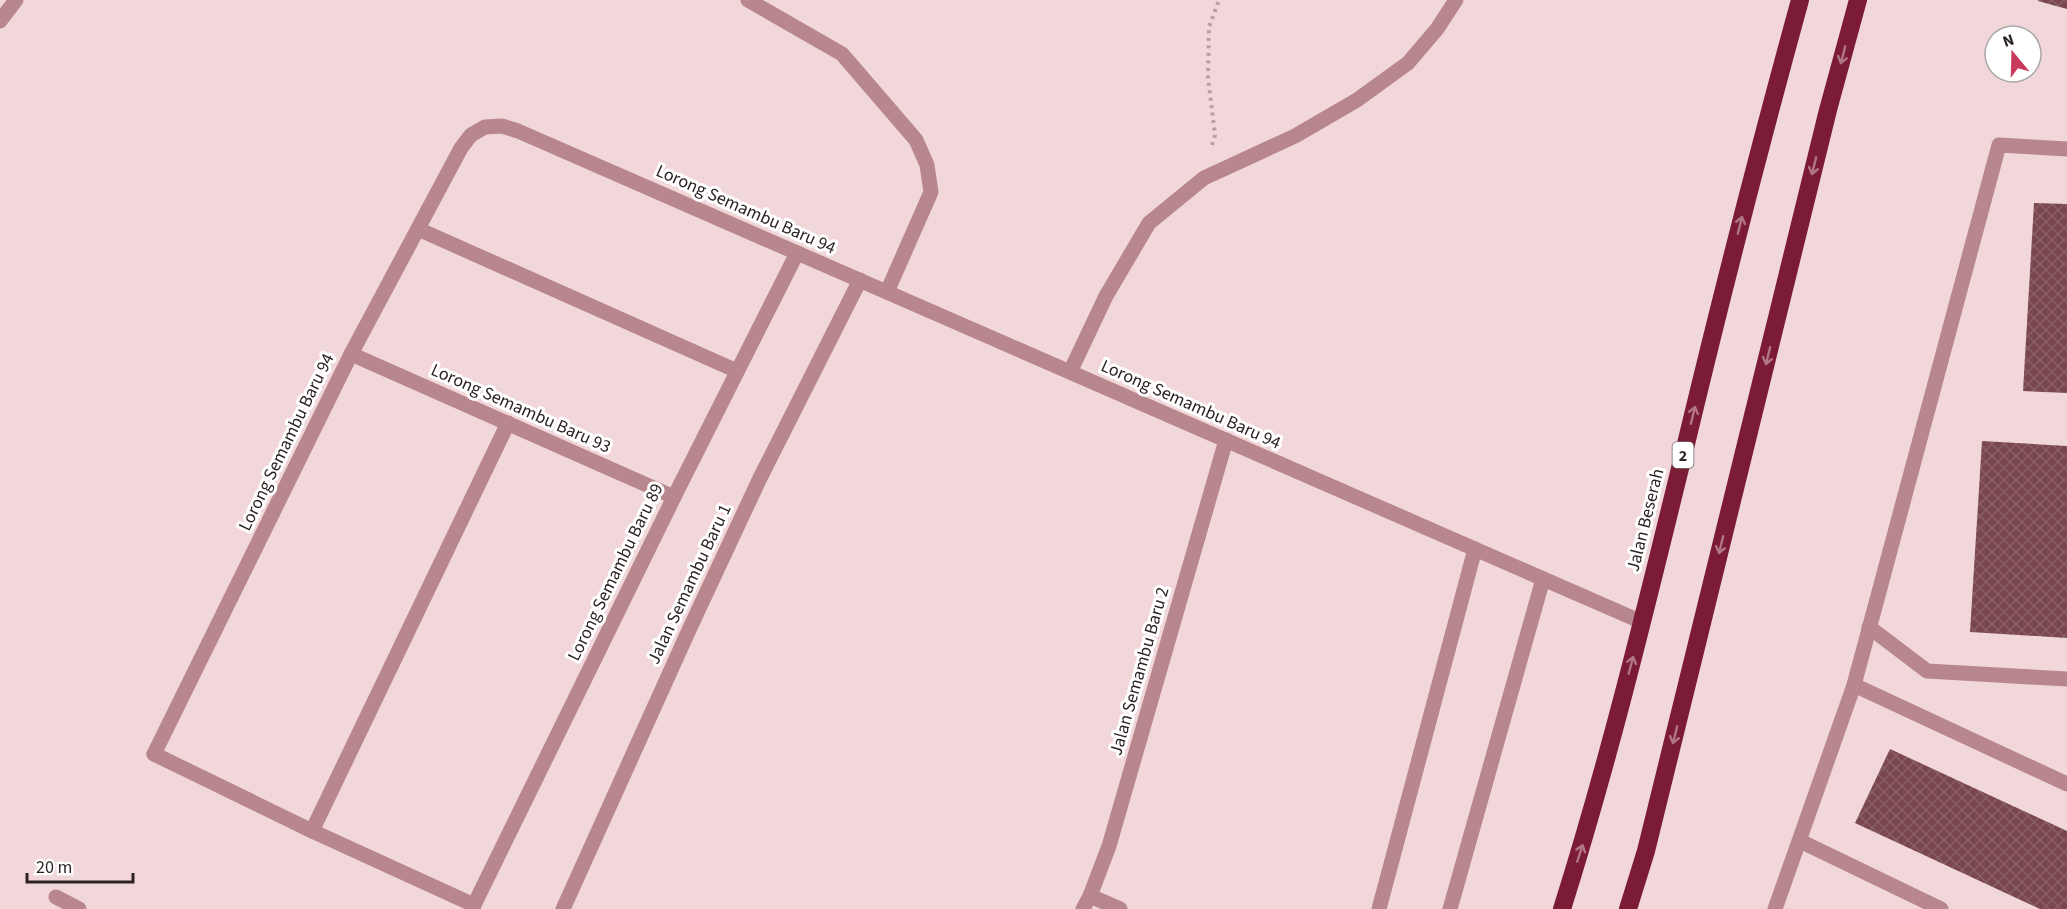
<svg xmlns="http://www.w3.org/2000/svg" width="2067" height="909" viewBox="0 0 2067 909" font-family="'Source Sans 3',sans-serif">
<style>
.building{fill:url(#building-cross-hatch)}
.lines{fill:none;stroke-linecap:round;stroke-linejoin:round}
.path{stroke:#b59fa1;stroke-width:4;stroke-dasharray:3 4.5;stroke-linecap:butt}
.lane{stroke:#b7878d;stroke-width:15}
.street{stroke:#b7878d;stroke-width:15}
.highway{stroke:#7b1b35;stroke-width:18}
.oneway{stroke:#b07686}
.labels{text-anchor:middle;stroke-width:6;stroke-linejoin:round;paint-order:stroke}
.shield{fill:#fff;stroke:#6c6566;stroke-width:1.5}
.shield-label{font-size:16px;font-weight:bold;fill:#2d2324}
.street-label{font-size:18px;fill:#2d2324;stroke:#fff}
</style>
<defs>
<pattern id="building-cross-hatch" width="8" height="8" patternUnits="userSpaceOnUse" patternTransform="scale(1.5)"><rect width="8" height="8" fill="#7a474f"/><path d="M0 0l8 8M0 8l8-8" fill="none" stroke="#885f65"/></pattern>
</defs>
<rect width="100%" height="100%" fill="#f2d7da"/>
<g class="building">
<path d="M2038,0H2067V9L2038,1Z"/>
<path d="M2034,203L2067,204V393L2023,391Z"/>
<path d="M1982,441L2067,446V638L1970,632Z"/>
<path d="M1890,749L2067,831V909H2040L1855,823Z"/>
</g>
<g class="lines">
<path class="path" d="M1212,145L1215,135L1208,77L1209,27L1219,0"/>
<g class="lane">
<path d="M748,0L842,54L916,140L927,165L931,192L887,292"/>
<path d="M2067,149L1999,145L1854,685L2067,784"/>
<path d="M418,229L737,371"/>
<path d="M1070,372L1106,296L1149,223L1204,178L1295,136L1357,100L1408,63L1437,29L1456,0"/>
<path d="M1869,627L1927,671L2067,679"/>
<path d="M154,754L312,831L474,905"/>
<path d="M312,831L508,423"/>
<path d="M1090,896L1120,909"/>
<path d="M1379,909L1475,549"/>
</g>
<g class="street">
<path d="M0,21L16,0"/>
<path d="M351,354L674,497"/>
<path d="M154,754L351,354L461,148L471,135L485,127L502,126L518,131L1642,622"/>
<path d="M1800,841L1941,909"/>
<path d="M56,897L79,909"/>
<path d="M472,909L674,497L797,253"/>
<path d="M563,909L689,630L760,478L860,280"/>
<path d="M1083,909L1090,896L1109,846L1226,440"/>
<path d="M1450,909L1543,579"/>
<path d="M1775,909L1854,685"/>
</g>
<g class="highway">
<path d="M1562,909C1610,757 1647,603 1685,448C1721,298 1759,149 1800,0"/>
<path d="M1628,909L1646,851L1828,110L1858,0"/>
</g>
</g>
<defs><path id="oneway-shaft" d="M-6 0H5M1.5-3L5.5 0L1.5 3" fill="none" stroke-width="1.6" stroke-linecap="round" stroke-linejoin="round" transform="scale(1.5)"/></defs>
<g class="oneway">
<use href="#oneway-shaft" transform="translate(1843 55) rotate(105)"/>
<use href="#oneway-shaft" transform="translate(1814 166) rotate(104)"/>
<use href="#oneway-shaft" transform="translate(1740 225) rotate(-76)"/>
<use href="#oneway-shaft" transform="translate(1768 356) rotate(104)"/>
<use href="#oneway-shaft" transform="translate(1693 415) rotate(-76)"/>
<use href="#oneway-shaft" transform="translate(1721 545) rotate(104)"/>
<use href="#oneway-shaft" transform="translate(1631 665) rotate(-75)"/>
<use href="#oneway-shaft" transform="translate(1675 735) rotate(104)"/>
<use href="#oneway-shaft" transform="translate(1580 853) rotate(-72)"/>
</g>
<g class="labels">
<rect class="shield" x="1672.5" y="442" width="21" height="26" rx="4.5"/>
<g class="shield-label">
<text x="1683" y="461">2</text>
</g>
<g class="street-label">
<text transform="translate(746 209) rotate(24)" y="6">Lorong Semambu Baru 94</text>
<text transform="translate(1191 404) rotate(24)" y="6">Lorong Semambu Baru 94</text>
<text transform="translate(521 408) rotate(24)" y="6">Lorong Semambu Baru 93</text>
<text transform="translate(286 442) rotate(-64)" y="6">Lorong Semambu Baru 94</text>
<text transform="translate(1645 520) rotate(-76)" y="6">Jalan Beserah</text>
<text transform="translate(615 572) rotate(-64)" y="6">Lorong Semambu Baru 89</text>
<text transform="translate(689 584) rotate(-65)" y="6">Jalan Semambu Baru 1</text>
<text transform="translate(1139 671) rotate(-74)" y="6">Jalan Semambu Baru 2</text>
</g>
</g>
<g transform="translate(2013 54) rotate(341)"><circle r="28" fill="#ffffff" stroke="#aba7a7" stroke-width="1.5"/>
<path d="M0-4.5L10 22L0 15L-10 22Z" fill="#c8395e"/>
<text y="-9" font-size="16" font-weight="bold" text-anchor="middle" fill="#2d2324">N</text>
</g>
<path d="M27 873v9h106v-9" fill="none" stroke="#2d2324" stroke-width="3"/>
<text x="36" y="873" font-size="18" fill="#2d2324" stroke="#ffffff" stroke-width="4.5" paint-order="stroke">20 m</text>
</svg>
